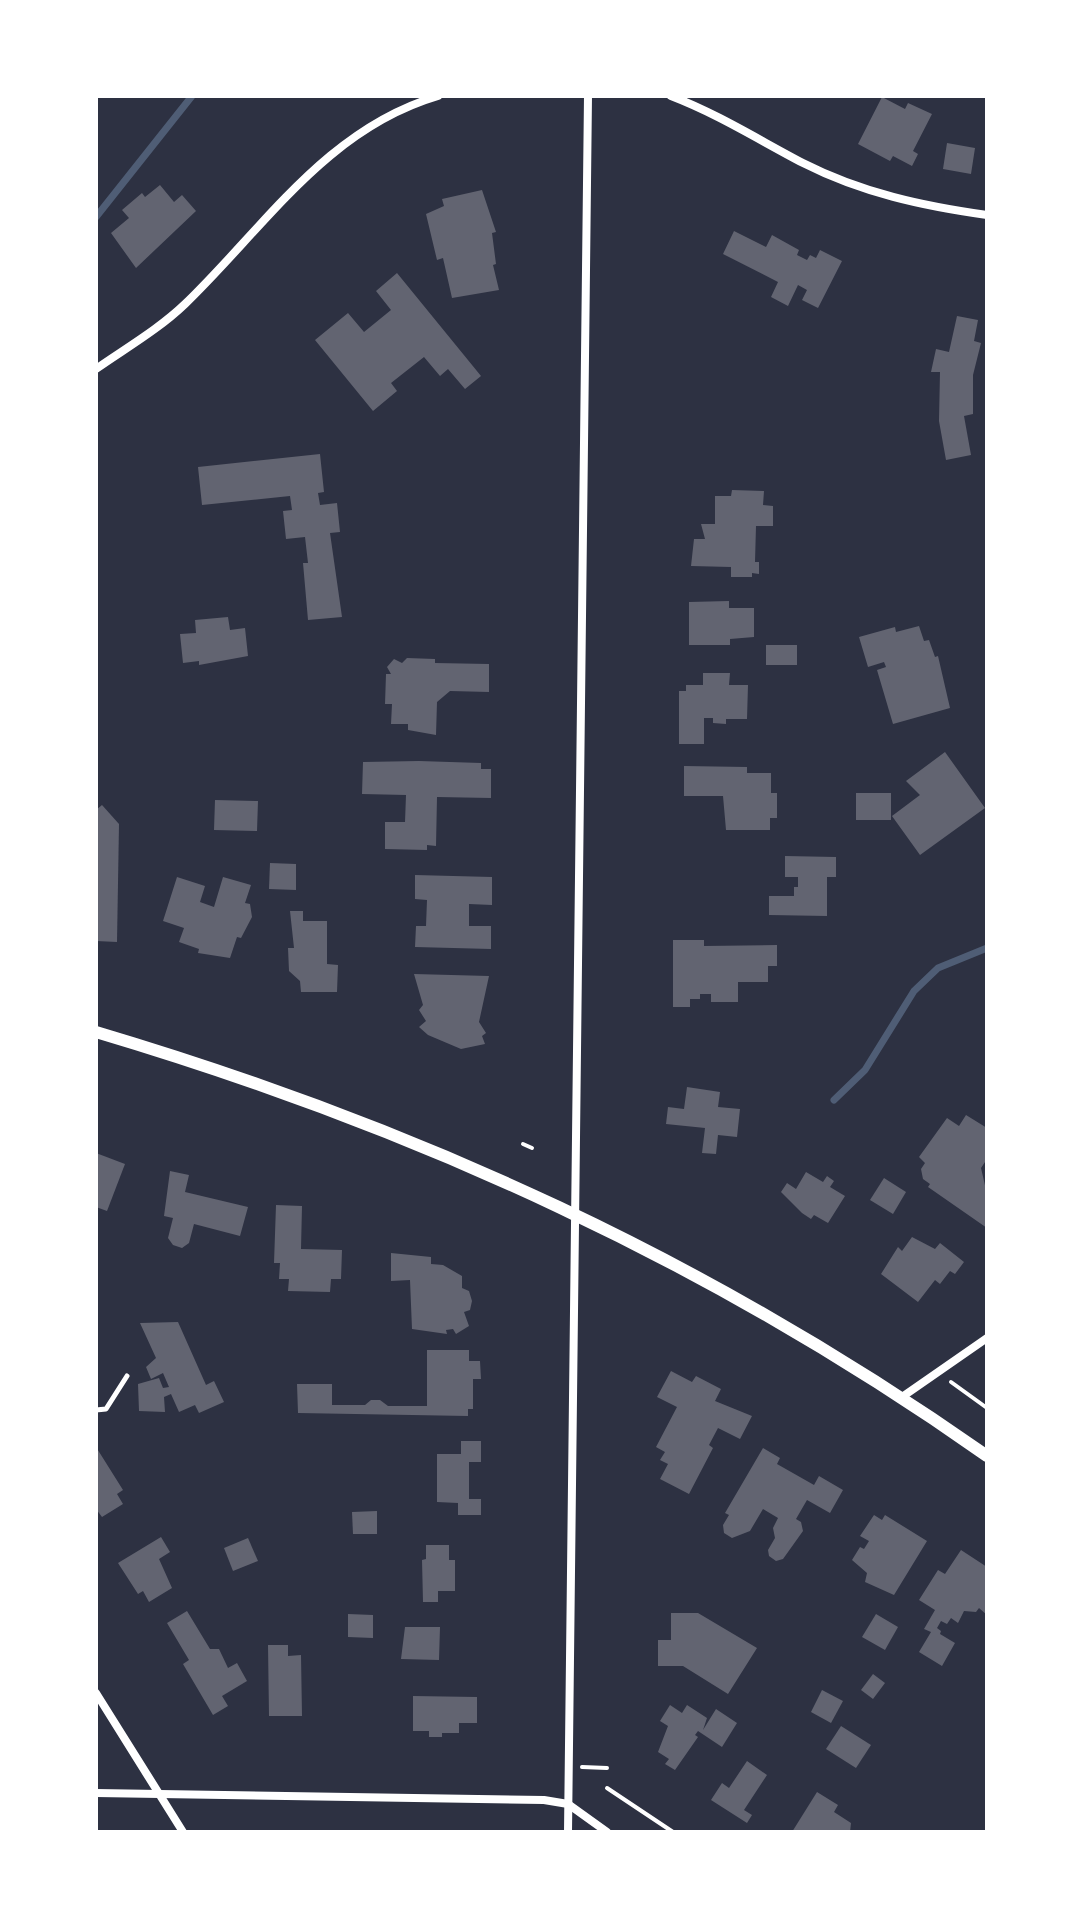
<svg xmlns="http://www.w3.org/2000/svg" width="1083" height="1928" viewBox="0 0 1083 1928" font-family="'Open Sans',sans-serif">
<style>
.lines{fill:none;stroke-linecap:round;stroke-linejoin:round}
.stream{stroke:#4f5d75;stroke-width:7}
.building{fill:#626471}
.path{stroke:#fff;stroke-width:4}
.service{stroke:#fff;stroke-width:5}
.minor{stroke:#fff;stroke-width:8}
.tertiary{stroke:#fff;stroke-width:12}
</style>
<rect width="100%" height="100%" fill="#2d3142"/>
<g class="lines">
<g class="stream">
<path d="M96,217L192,96"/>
<path d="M834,1100L865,1070L914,991L938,968L987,948"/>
</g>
</g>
<g class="building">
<path d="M882,97L905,109L908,103L932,114L913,151L918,154L912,166L893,156L890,161L858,144Z"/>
<path d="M947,143L975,148L971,174L943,169Z"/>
<path d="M160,185L174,202L182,195L196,211L136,268L111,233L129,218L122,210L142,193L145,197Z"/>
<path d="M482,190L496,232L492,233L496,264L493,265L499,290L452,298L443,258L437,260L426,214L444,206L442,199Z"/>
<path d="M734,231L766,247L772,235L799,250L797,255L807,260L810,255L816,258L820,250L842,261L818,308L802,300L807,290L798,285L788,306L771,297L778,282L723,254Z"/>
<path d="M397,273L481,376L465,389L448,369L440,376L424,357L391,383L397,391L373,411L315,340L348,313L364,332L391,310L376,291Z"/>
<path d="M957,316L978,320L974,341L981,343L973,375V414L964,416L971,455L946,460L939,421L940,372H931L936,349L949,352Z"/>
<path d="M320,454L324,492L318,493L320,505L337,503L340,532L330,533L342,617L308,620L303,563H308L305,537L286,539L283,511L292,510L290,496L202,505L198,467Z"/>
<path d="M732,490L764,491L763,505L773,506V526H756L755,562H759V574L752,573V577H731V567L691,566L694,539H705L701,524H715V496H731Z"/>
<path d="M729,601V608H754V637L730,639V645H689V602Z"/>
<path d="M228,617L230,630L245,628L248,656L199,665V661L183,663L180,634L196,633L195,620Z"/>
<path d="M919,626L924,641L929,640L935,657L938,656L950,708L893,724L877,670L886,667L884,662L868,667L859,637L895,627L896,632Z"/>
<rect x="766" y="645" width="31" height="20"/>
<path d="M407,658L435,659V663L489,664V692L450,691L437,702L436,735L408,730V724H391L392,704H385L386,674H391L387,667L394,659L402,663Z"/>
<path d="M703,673H730L729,685H748L747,719H726V724L713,723V718H704V744H679V691H686V685H703Z"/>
<path d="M945,752L985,808L920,855L892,816L920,795L906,781Z"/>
<path d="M419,761L481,763V769H491V798L437,797L436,846L427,845V850L385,849V822H405L406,795L362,794L363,762Z"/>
<path d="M684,766L747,767V773H771V793H777V818H770V830H726L723,796H684Z"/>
<rect x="856" y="793" width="35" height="27"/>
<path d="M215,800L258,801L257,831L214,830Z"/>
<path d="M102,805L119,824L117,942L96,941V810Z"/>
<path d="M785,856L836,857V877H827V916L769,915V896H794V887H798V877H785Z"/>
<path d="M270,863L296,864V890L269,889Z"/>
<path d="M415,875L492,877V905L469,904V926H491V949L415,947L416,926H426L427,900L415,899Z"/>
<path d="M177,877L205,886L200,902L214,907L223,877L251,885L245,903L250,904L252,917L241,938L237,937L230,958L198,953L199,949L179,942L184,928L163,921Z"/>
<path d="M290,911H303V921H327V964L338,965L337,992H301L300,981L289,971L288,948H294Z"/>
<path d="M673,940H704V946L777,945V966H768V982H738V1002H711V994H700V999H690V1007H673Z"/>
<path d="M414,974L489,976L479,1022L486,1033L482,1036L485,1044L461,1049L428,1035L419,1027L426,1021L419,1010L423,1005Z"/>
<path d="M687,1087L720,1092L718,1107L740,1109L737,1137L718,1135L716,1154L702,1153L705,1128L666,1124L668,1107L684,1109Z"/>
<path d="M966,1115L987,1128V1159L981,1168L987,1194V1228L928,1187L930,1184L923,1179L921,1169L925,1163L919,1157L947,1118L959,1126Z"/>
<path d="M96,1153L125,1164L107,1211L96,1207Z"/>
<path d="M170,1171L189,1175L185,1192L248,1207L240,1236L194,1224L189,1243L182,1248L173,1245L168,1238L173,1218L164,1216Z"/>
<path d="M806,1172L823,1182L827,1176L834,1181L830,1187L845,1196L828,1223L814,1215L811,1219L802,1213L781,1192L787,1183L796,1189Z"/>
<path d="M884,1178L906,1192L893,1214L870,1200Z"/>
<path d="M276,1205L302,1206L301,1249L342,1250L341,1279H331L330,1292L288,1291L289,1279H279L280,1263H274Z"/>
<path d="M912,1237L935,1249L940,1243L964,1262L955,1274L950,1271L940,1284L935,1280L918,1302L881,1274L898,1247L902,1251Z"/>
<path d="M391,1253L431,1257V1264L443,1265L462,1276V1288L469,1291L472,1301L470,1310L464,1312L469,1326L456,1334L453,1329L446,1330L447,1334L412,1329L410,1280L391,1281Z"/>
<path d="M178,1322L206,1385L214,1381L224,1402L199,1413L195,1405L179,1412L171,1394L164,1397L165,1412L139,1411L138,1384L159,1378L163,1388L169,1387L163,1373L151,1379L146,1367L156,1358L140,1323Z"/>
<path d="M427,1350H469V1361H480L481,1379H473V1409H468V1416L298,1413L297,1384H332V1405H365L371,1400H380L388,1406H427Z"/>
<path d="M671,1371L692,1382L696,1376L721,1389L715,1401L752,1416L740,1439L718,1428L709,1445L713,1448L689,1494L660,1479L668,1464L660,1460L665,1452L656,1447L677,1407L657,1397Z"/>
<path d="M461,1441H481V1462H469V1499H481V1515H458V1503L437,1502V1454H461Z"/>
<path d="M96,1447L123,1490L117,1494L123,1504L102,1517L96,1509Z"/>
<path d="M763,1448L780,1458L777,1464L814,1485L819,1476L843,1490L830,1513L807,1500L796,1519L801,1522L803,1531L783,1559L776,1561L769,1556L768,1550L775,1538L773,1528L778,1518L763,1509L750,1531L732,1538L724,1533L723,1525L729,1515L725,1513Z"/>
<path d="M377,1511V1534H353L352,1512Z"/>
<path d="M874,1515L882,1520L885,1515L927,1541L894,1595L865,1582L867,1573L852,1560L860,1547L864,1549L869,1541L860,1536Z"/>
<path d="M161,1537L170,1552L159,1559L172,1588L149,1602L143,1591L138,1594L118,1563Z"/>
<path d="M248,1538L258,1561L233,1571L224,1548Z"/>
<path d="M426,1545H449V1560H455V1591H438V1602H423L422,1560L426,1559Z"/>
<path d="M961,1550L987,1567V1615L979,1608L976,1612L964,1611L958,1623L951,1618L947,1624L941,1621L937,1628L941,1631L940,1634L955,1643L942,1666L919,1652L931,1632L924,1629L935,1610L919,1600L938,1570L945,1574Z"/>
<path d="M187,1611L210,1649H219L228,1668L237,1663L247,1681L222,1696L228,1706L213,1715L183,1664L189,1660L167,1623Z"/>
<path d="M671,1613H698L757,1648L728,1694L683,1666H658V1640H671Z"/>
<path d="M348,1614L373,1615V1638L348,1637Z"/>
<path d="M876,1614L898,1627L885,1650L862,1637Z"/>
<path d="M405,1627H440L439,1660L401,1659Z"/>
<path d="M268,1645H288V1656L301,1655L302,1716H269Z"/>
<path d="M873,1674L885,1683L873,1699L861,1690Z"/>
<path d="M822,1690L843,1701L831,1723L811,1712Z"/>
<path d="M413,1696L477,1697V1723H459V1733H442V1737H429V1731H413Z"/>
<path d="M670,1705L682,1713L687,1705L707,1718L703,1730L716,1709L737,1723L722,1747L698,1731L695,1735L698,1737L675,1770L665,1764L669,1759L658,1752L668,1726L660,1721Z"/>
<path d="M841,1726L871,1745L856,1768L826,1749Z"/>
<path d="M747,1761L767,1775L744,1810L752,1815L747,1823L711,1800L722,1783L729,1788Z"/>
<path d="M817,1792L838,1805L834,1812L851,1823L850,1832H792Z"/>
</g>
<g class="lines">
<g class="path">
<path d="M523,1144L532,1148"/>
<path d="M951,1382L987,1408"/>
<path d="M582,1767L607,1768"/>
<path d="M607,1788L673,1832"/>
</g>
<path class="service" d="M96,1410L106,1409L127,1376"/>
<g class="minor">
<path d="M671,96C718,114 759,140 803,163C862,193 923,206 987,215"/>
<path d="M96,369C126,348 159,329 185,304C264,228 326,129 438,96"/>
<path d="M902,1397L987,1338"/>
<path d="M96,1693L183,1832"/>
<path d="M96,1793L544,1800L568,1804L607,1832"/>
<path d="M568,1832L588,96"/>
</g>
<path class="tertiary" d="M96,1032C419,1128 711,1262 987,1456"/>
</g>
<rect width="1083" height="1928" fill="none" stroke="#ffffff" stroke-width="196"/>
</svg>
